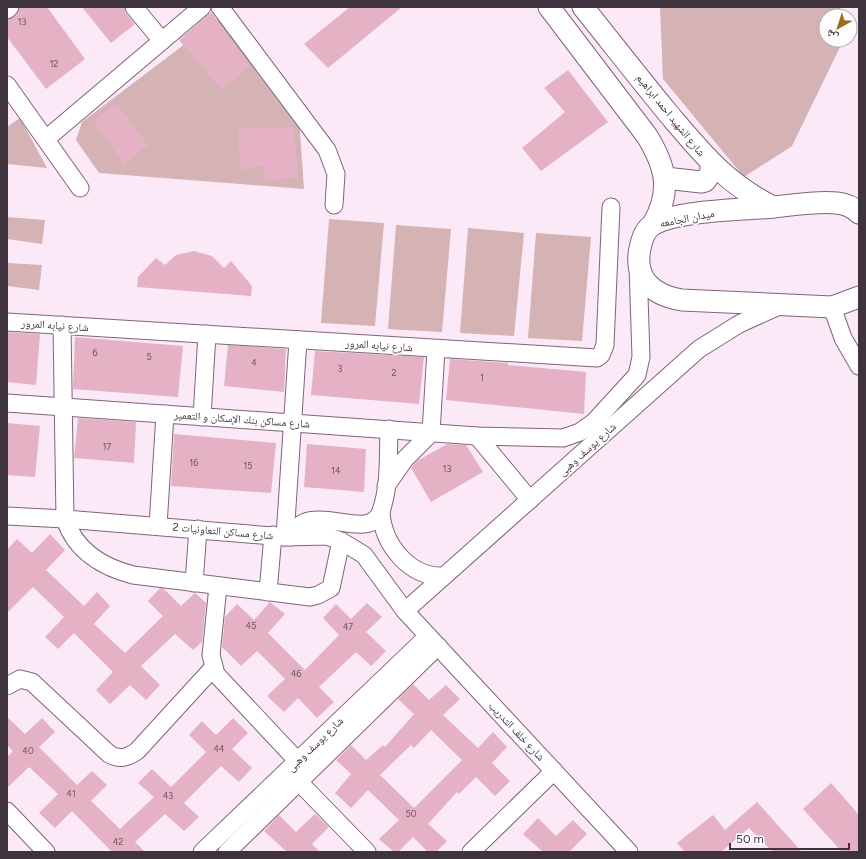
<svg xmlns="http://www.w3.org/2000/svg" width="866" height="859" viewBox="0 0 866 859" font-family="Figtree,'Noto Naskh Arabic',sans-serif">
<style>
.green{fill:#d5b2b4}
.building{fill:#e5b1c5;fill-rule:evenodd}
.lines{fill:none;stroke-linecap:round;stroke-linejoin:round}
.minor-casing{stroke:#7f6479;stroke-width:19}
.major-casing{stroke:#7f6479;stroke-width:23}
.minor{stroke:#fff;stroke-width:17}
.major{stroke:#fff;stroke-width:21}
.labels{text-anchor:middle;stroke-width:3.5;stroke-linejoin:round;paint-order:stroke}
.number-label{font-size:9px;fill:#68535f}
.street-label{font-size:11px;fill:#3f343d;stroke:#fdfdfd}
</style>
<rect width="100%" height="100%" fill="#fce9f7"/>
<g class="green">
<path d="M660,7H840V16H826V40H841V45L792,146L744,177L663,79Z"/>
<path d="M223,15L299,118L304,189L99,173L76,140L82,122Z"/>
<path d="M20,118L47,168L7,164V127Z"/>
<path d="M7,217L45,220L42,244L7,239Z"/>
<path d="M329,219L384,223L375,326L321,323Z"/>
<path d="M396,225L451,229L442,332L388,329Z"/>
<path d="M468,228L524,233L514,336L460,333Z"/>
<path d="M536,233L591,237L582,341L528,338Z"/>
<path d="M7,263L42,265L39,290L7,286Z"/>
</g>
<g class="building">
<path d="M20,7H47L85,59L46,89L7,37V20L17,14Z"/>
<path d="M82,7H124L126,13L135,24L111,43Z"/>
<path d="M350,7H402L328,68L304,44Z"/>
<path d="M211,12L250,66L222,90L179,40Z"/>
<path d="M568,70L608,122L541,171L522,148L565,112L544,88Z"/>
<path d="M117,104L148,145L124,165L93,120Z"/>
<path d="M294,127L298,177L265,181L263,166L240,170L238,129Z"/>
<path d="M194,251L212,256L224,268L231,261L252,286L251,296L137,287L138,277L156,258L165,265L176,255Z"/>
<path d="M7,332L40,334L36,385L7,382Z"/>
<path d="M75,337L183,346L178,397L73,389Z"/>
<path d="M228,345L286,349L284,392L224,386Z"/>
<path d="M315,351L424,357L419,404L311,395Z"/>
<path d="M450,359L508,363V365L586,372L584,414L446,400Z"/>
<path d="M78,418L136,422L134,463L74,458Z"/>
<path d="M7,423L40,426L35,477L7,475Z"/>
<path d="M174,434L276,443L271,493L171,486Z"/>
<path d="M307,444L366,449L364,492L304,487Z"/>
<path d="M447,444L466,445L483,472L431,502L411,468L417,461Z"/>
<path d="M50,534L65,550L46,570L84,606L97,592L110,606L94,624L125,653L163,616L148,601L160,588L164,589L181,606L195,593L206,603L202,642L193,650L175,634L141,666L160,685L146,700L130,685L110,704L96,690L113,672L74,633L58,649L45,637L64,617L33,587L7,613V550L17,539L32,553Z"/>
<path d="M270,602L285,614L268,633L305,670L339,635L323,618L336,604L351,619L367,603L382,617L366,632L386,651L371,666L356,652L319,687L334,702L317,718L298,698L284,712L267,696L285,679L257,651L241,666L222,647L225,617L237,604L254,620Z"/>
<path d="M413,684L429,700L446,685L460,699L443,715L478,748L493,732L507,747L492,763L510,781L495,796L476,777L459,794L457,792L428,824L447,841L436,852H428L413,837L398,852H394L379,839L399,820L368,790L351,808L335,793L351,774L336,760L351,745L366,760L383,745L385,747L414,714L398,699ZM431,730L462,760L414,808L380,775L411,745L414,748Z"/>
<path d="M7,717L25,734L42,718L55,732L39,747L77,785L92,771L107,785L91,801L120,829L154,797L138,783L152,769L171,787L206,752L189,735L202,721L216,735L233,718L248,733L232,749L252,768L239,782L221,766L184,803L199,817L184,831L165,814L135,842L145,852H112L72,811L55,828L39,813L58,794L29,767L7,788V757L13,751L7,745Z"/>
<path d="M831,783L859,815V852H842L803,809Z"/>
<path d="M757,802L802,852H773L749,828L721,852H685L677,843L713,815L725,830Z"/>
<path d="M315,814L329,827L312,844L320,852H287L264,831L279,815L296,832Z"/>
<path d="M538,818L556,836L573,820L587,834L569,852H543L523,834Z"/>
</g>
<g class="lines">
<g class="minor-casing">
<g id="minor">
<path d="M134,7L162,41"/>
<path d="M220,7L327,150L336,174L334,205"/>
<path d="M7,10L10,7"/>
<path d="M7,85L80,188"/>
<path d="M46,139L202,7"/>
<path d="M832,307L843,338L859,366"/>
<path d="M7,322L597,358L601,355L605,345L611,207"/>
<path d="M62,325L65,519C75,550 102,567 133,575L310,597L318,595L331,588L341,541"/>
<path d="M7,403L477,436L563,438L580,432L594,422L637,375L641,357L638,266"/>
<path d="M202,417L207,334"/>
<path d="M477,436L530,500"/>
<path d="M386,486L405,459L431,433L436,349"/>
<path d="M381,512C383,545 410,578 444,576"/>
<path d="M7,516L65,519L285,537L327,536L341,541L364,555L405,611L629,852"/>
<path d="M158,526L165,414"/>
<path d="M285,537L298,340"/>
<path d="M291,537C308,496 369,546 381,511C390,486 388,455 389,429"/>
<path d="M194,583L198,529"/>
<path d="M218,586L211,655L216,674L306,770"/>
<path d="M268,592L273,535"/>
<path d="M405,611L699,349L739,324L779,306"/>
<path d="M7,686L20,679L32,682L109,754C120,760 127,758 137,751L213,668"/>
<path d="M299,782L367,852"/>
<path d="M7,811L46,852"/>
<path d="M202,852L428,636"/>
<path d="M227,852L438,646"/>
<path d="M471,852L554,771"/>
</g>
</g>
<g class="major-casing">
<g id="major">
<path d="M549,7L647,136C666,167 672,191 653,224"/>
<path d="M583,7C611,42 639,78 667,112C701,152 725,183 773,207"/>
<path d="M665,178L701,182L705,181L711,173V164"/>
<path d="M859,213C853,207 846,204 837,203C817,201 794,205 774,207C743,210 680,210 654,224C646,228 643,236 641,244C632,277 651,295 682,300L832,307L859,297"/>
</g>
</g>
<use href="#minor" class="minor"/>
<use href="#major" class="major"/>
</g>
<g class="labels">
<g class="number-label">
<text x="22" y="25">13</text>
<text x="54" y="67">12</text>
<text x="95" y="356">6</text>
<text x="149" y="360">5</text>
<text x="254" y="366">4</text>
<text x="340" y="372">3</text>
<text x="394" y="376">2</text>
<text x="482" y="381">1</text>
<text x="107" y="450">17</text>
<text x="194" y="466">16</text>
<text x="248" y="469">15</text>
<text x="447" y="472">13</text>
<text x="336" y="474">14</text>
<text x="251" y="629">45</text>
<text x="348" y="630">47</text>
<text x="296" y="677">46</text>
<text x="219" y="752">44</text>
<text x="28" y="754">40</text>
<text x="71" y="797">41</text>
<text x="168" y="799">43</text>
<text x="411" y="817">50</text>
<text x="118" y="845">42</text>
</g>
<g class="street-label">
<text transform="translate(671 115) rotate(51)" y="4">شارع الشهيد احمد ابراهيم</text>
<text transform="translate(687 218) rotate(-11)" y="4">ميدان الجامعه</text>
<text transform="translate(55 325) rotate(4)" y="4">شارع نيابه المرور</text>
<text transform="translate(379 345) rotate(4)" y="4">شارع نيابه المرور</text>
<text transform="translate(242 419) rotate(4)" y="4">شارع مساكن بنك الإسكان و التعمير</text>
<text transform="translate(587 449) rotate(-42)" y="4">شارع يوسف وهبى</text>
<text transform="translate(223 531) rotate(5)" y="4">شارع مساكن التعاونيات 2</text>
<text transform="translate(517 731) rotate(47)" y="4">شارع خلف التدريب</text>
<text transform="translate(315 744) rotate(-44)" y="4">شارع يوسف وهبى</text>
</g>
</g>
<rect width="866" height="859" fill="none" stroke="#3f343d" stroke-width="16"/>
<g transform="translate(838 28) rotate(219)"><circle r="19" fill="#fdfdfd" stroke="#b1adb0"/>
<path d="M0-3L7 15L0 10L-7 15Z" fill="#9c6b1e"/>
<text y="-6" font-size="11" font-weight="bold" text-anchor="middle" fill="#3f343d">ش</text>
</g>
<path d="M730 843v6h119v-6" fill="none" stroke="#3f343d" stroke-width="2"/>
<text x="736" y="843" font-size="12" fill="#3f343d" stroke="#fdfdfd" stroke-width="3" paint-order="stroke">50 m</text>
</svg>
